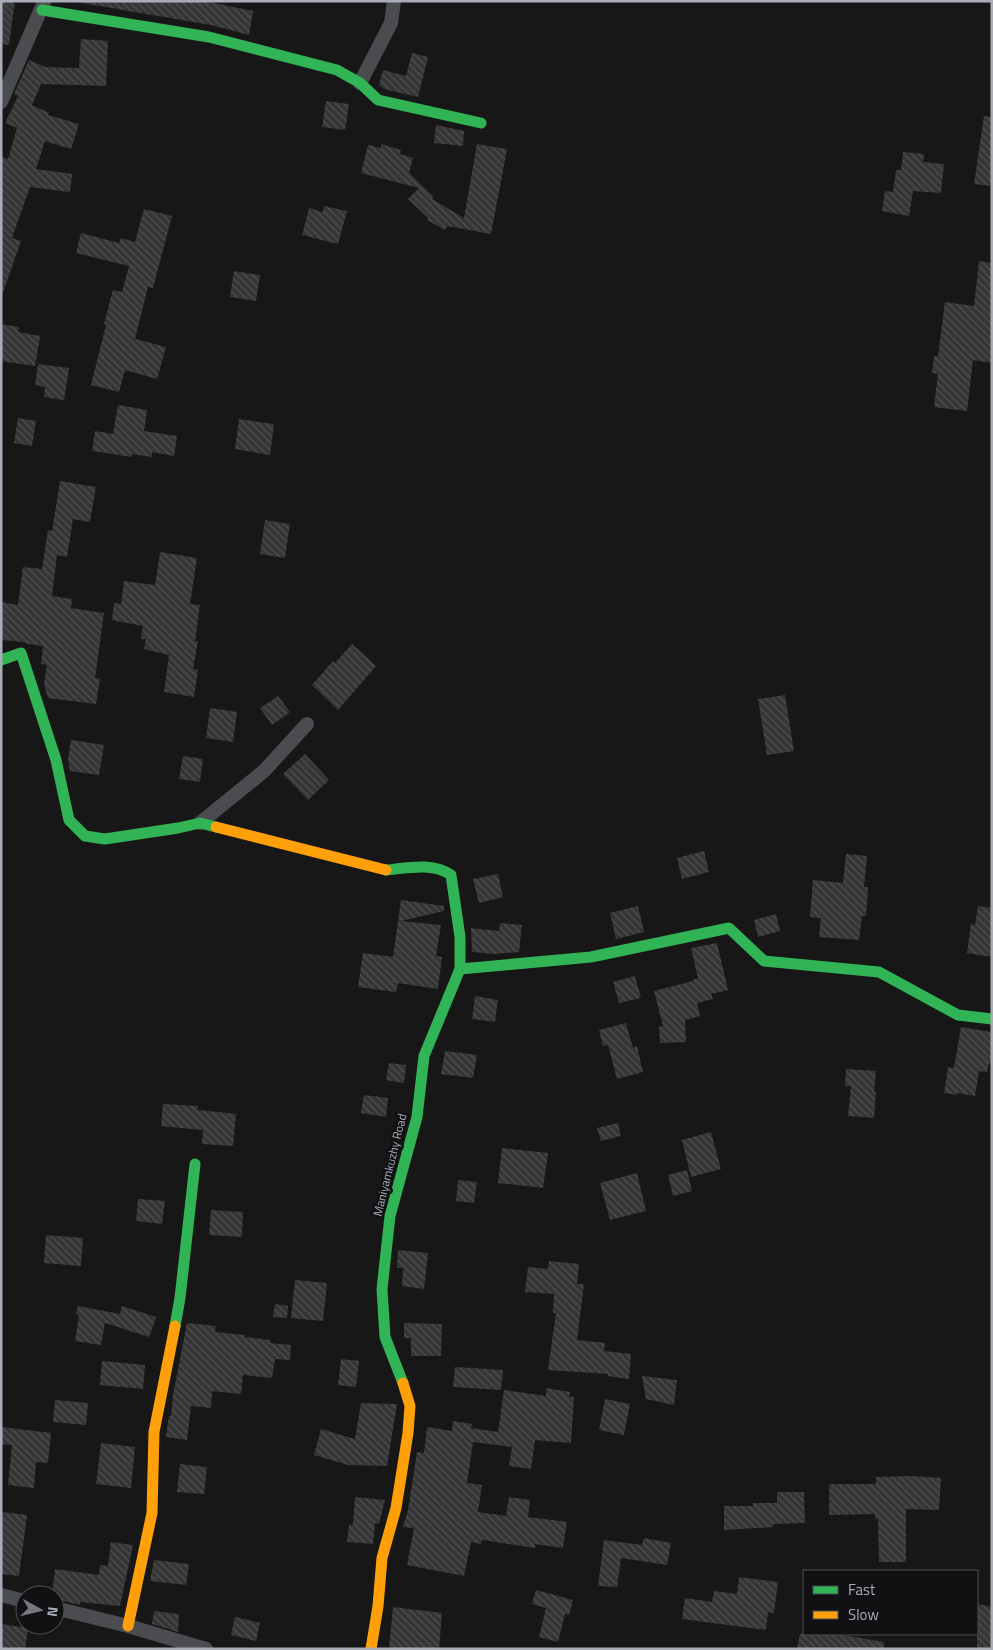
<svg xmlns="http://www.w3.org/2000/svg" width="993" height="1650" viewBox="0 0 993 1650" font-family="'Titillium Web',sans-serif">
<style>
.building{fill:url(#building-back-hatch)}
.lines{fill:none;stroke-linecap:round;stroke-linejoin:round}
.street{stroke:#4b4c50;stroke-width:14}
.fast{stroke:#30b455;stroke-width:11}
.slow{stroke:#ff9f0a;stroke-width:11}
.labels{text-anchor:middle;stroke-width:5;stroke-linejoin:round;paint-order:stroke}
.street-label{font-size:12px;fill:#a8adb8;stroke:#111113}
</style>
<defs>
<pattern id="building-back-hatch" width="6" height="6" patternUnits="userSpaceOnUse" patternTransform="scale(1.25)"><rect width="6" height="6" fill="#353536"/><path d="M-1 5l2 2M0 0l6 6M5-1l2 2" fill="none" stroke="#4f5051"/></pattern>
</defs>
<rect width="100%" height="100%" fill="#171717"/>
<g class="building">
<path d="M1,1H15L9,45L1,44Z"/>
<path d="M70,1H204L253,11L249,35L211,25Z"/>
<path d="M81,39L108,41L106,86L41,84L32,105L49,113L48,115L79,124L71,149L45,141L36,169L72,174L70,192L30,187L12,238L21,241L3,293H1V156L8,159L17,128L5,123L18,96L14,94L29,60L45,67L79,68Z"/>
<path d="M412,53L428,57L418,97L384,89L379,85L383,70L406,76Z"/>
<path d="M326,101L349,104L345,130L322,127Z"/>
<path d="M984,116L992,117V186L974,184Z"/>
<path d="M436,125L464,131L463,146L434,143Z"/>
<path d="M381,144L401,150L400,154L413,158L409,173L434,197L432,199L464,218L477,144L507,149L491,234L447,226L445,230L427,220L428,218L408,199L419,188L361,173L368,145L381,148Z"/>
<path d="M903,152L924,154L923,162L944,164L941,193L913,191L909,216L882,211L885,191L893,192L896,170H901Z"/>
<path d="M324,206L347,211L338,244L302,235L309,208L323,212Z"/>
<path d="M144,209L172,216L153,288L148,287L135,339L166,347L157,379L125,370L119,392L91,385L106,325L104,324L113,290L122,292L129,266L76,253L81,233L119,243L121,238L135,242Z"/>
<path d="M979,261L992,263V363L973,360L967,411L934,407L938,374L932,373L934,356H938L945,302L974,306Z"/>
<path d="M234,271L260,275L256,301L230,297Z"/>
<path d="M1,324L19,327L18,332L40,336L35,366L1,361Z"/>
<path d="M38,364L69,368L64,400L44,397L45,387L35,385Z"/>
<path d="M118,405L147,410L144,431L177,436L174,456L152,452V457L132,454V457L92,451L95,431L113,434Z"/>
<path d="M18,418L36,421L32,446L14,443Z"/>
<path d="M239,419L274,424L270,455L235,449Z"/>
<path d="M60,481L96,487L90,522L73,519L67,557L57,555L52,596L72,599L71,608L104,613L95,678L100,679L96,704L48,698L44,684L47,665L41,664L43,646L28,644L24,642L1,640V602L18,605L23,567L42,569L48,530L52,531Z"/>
<path d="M265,520L290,524L285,558L260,554Z"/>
<path d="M160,552L197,558L190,604L200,605L195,641H198L193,669L198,670L194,697L164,692L169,655L144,649L146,639H141L143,626L112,620L114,603L121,604L124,581L155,585Z"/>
<path d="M352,644L376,666L338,710L312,685L333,661L335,663Z"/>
<path d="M785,695L794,751L767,755L758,699Z"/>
<path d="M278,696L290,712L272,725L260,708Z"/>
<path d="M210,708L237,712L233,742L206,738Z"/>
<path d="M71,740L104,745L99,775L70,771L68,759Z"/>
<path d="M305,754L329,780L308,800L283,774Z"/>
<path d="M183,756L203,759L200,782L179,779Z"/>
<path d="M704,851L709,872L682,879L677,858Z"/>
<path d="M846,854L867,856L864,887H868L866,916H862L859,940L819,937L821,918L810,917L813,880L843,883Z"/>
<path d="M498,874L503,897L479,903L473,879Z"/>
<path d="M401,900L444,906V911L401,921L441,925L436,956L442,957L438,989L398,983L396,992L358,987L363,953L393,957Z"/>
<path d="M638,906L644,932L616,939L610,913Z"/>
<path d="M978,906L992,908V957L967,953L971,924L975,925Z"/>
<path d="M776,914L780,931L758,937L754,920Z"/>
<path d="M500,923L522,925L519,952L494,954L472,952L471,928L499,931Z"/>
<path d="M717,943L728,990L711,994L713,999L697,1003L700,1016L685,1020L686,1042L660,1043L659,1027L663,1026L654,991L693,981V980L698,978L691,948Z"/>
<path d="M635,976L641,998L619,1003L613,982Z"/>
<path d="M475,996L498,1000L495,1022L472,1019Z"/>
<path d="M626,1023L633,1048L637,1046L643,1072L617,1079L608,1045L603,1046L599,1030Z"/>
<path d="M961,1027L992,1032V1063H989L987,1072L979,1071L975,1096L957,1093V1095L944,1093L948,1067L954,1068Z"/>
<path d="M445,1051L477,1055L473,1078L441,1074Z"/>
<path d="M389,1063L406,1065L404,1083L386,1080Z"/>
<path d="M846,1069L876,1071L874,1092H876L874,1118L848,1116L851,1086H845Z"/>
<path d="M364,1095L388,1098L386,1117L361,1113Z"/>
<path d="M163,1104L198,1106V1110L236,1114L233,1146L202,1144L203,1130L161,1126Z"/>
<path d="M618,1123L621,1136L601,1141L597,1128Z"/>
<path d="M711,1132L721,1169L691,1177L682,1140Z"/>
<path d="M502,1148L548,1153L543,1188L498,1183Z"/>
<path d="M687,1170L692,1191L673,1196L668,1175Z"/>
<path d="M637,1173L646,1211L610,1220L600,1183Z"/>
<path d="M458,1180L477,1182L474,1203L456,1201Z"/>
<path d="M138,1199L165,1201L162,1224L136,1221Z"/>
<path d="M211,1210L243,1212L242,1237L209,1235Z"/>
<path d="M46,1235L83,1238L81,1266L44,1263Z"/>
<path d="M398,1250L428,1253L424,1289L402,1286L403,1268H397Z"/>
<path d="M549,1261L579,1264L577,1284H584L577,1340L605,1343L604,1351L631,1354L629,1379L608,1376V1374L548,1370L556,1313H553L554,1294L525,1292L528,1267L548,1269Z"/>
<path d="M295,1280L327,1283L323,1321L291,1318Z"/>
<path d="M275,1304L288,1306L287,1318L273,1317Z"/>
<path d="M78,1306L120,1314L122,1306L156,1317L149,1337L105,1323L101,1345L75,1341L79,1315L76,1314Z"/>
<path d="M187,1323L216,1326L215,1332L245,1335V1337L270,1340V1343L291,1345L290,1360L275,1359L272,1378L243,1375L241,1394L212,1391L211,1408L191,1406L187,1440L166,1437L169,1416H171L173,1395Z"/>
<path d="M404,1323L442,1324L441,1356H411V1338H404Z"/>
<path d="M341,1359L359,1361L356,1387L338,1385Z"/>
<path d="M102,1361L145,1365L143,1389L100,1385Z"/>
<path d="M455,1367L503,1370L501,1390L453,1387Z"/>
<path d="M642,1376L677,1380L674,1405L646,1399Z"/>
<path d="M546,1388L570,1392L569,1397H574L571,1443L535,1440L531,1469L509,1466L512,1447L473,1442L467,1483L482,1485L478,1512L506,1516L509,1497L530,1500L528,1517L567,1522L563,1548L535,1544V1548L482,1540L481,1544L471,1542L464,1576L407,1565L414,1528L403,1527L408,1510L417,1452L424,1453L427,1427L452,1431L453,1421L472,1424L471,1428L498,1432L504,1390L546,1396Z"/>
<path d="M605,1399L630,1404L624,1435L599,1430Z"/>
<path d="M55,1400L88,1403L86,1425L53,1422Z"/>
<path d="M361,1403L397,1404L387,1466L348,1465L314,1455L321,1429L355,1439Z"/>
<path d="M1,1427L51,1433L48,1463L36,1462L34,1488L8,1485L12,1445L1,1444Z"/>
<path d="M101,1443L135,1447L131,1488L96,1484Z"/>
<path d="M180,1464L207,1467L204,1494L177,1492Z"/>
<path d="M911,1476L941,1478L939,1510L906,1509V1562H879L878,1519H875V1514L829,1515V1484H876V1477Z"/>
<path d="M777,1492H804L805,1523L773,1524V1527L724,1530V1506H753V1503H777Z"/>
<path d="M355,1497L385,1500L379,1524L375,1523L373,1544L347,1542L349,1525H353Z"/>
<path d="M1,1512L27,1515L19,1576L1,1574Z"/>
<path d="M644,1538L671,1543L667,1565L621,1558L617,1587L598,1586L604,1540L642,1545Z"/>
<path d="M111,1542L133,1545L120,1606L80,1602V1605L55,1599V1595H52L55,1569L99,1575L100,1565L108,1566Z"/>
<path d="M154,1560L189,1564L186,1585L150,1581Z"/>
<path d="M739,1577L778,1582L774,1613L768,1612L766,1630L682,1619L685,1598L712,1602L714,1591L737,1594Z"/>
<path d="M536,1590L573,1600L569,1615L565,1614L558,1642L539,1637L546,1608L532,1604Z"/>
<path d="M977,1604L992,1607V1649H977Z"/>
<path d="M393,1607L442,1613L439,1649H389Z"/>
<path d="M154,1611L179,1614L178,1632L152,1624Z"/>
<path d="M235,1617L260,1623L256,1641L231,1635Z"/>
<path d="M1,1624L28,1628L25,1649H1Z"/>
<path d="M800,1634H836L884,1642V1649H797Z"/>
</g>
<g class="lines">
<g class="street">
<path d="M360,83L391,23L394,1"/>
<path d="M1,102L44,2"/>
<path d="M200,823L264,771L307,724"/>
<path d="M1,1595L25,1601"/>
<path d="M55,1608L128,1626L206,1649"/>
</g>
<g class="fast">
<path d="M42,10L209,37L337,70L360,83L378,100L481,123"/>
<path d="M1,660L21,653L56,760L69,820L85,836L105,839L178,828L200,823L216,827"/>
<path d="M386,870C407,868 433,862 451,875L460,937V969L424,1056L417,1117L390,1216L382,1289L385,1337L403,1383"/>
<path d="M460,969L591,957L729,928L764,961L879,972L958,1015L992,1019"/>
<path d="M175,1326L180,1298L195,1164"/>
</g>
<g class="slow">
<path d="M216,827L386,870"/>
<path d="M128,1626L152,1513L154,1432L175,1326"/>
<path d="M371,1649L378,1606L382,1558L396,1508L408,1433L410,1406L403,1383"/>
</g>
</g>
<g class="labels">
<g class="street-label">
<text transform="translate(390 1165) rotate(-76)" y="4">Maniyamkuzhy Road</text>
</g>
</g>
<rect width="993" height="1650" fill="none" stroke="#a8adb8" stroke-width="5"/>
<rect x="803" y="1570" width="175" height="65" fill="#111113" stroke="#4d4f55"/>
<rect x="813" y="1586" width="25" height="8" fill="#30b455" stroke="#4d4f55"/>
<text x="848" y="1595" font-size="15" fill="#a8adb8">Fast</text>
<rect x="813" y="1611" width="25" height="8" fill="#ff9f0a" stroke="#4d4f55"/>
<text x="848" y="1620" font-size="15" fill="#a8adb8">Slow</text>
<g transform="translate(40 1610) rotate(98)"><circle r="24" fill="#111113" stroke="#4d4f55"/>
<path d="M0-4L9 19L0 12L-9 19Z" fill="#757880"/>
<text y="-8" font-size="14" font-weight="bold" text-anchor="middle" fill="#a8adb8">N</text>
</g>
</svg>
